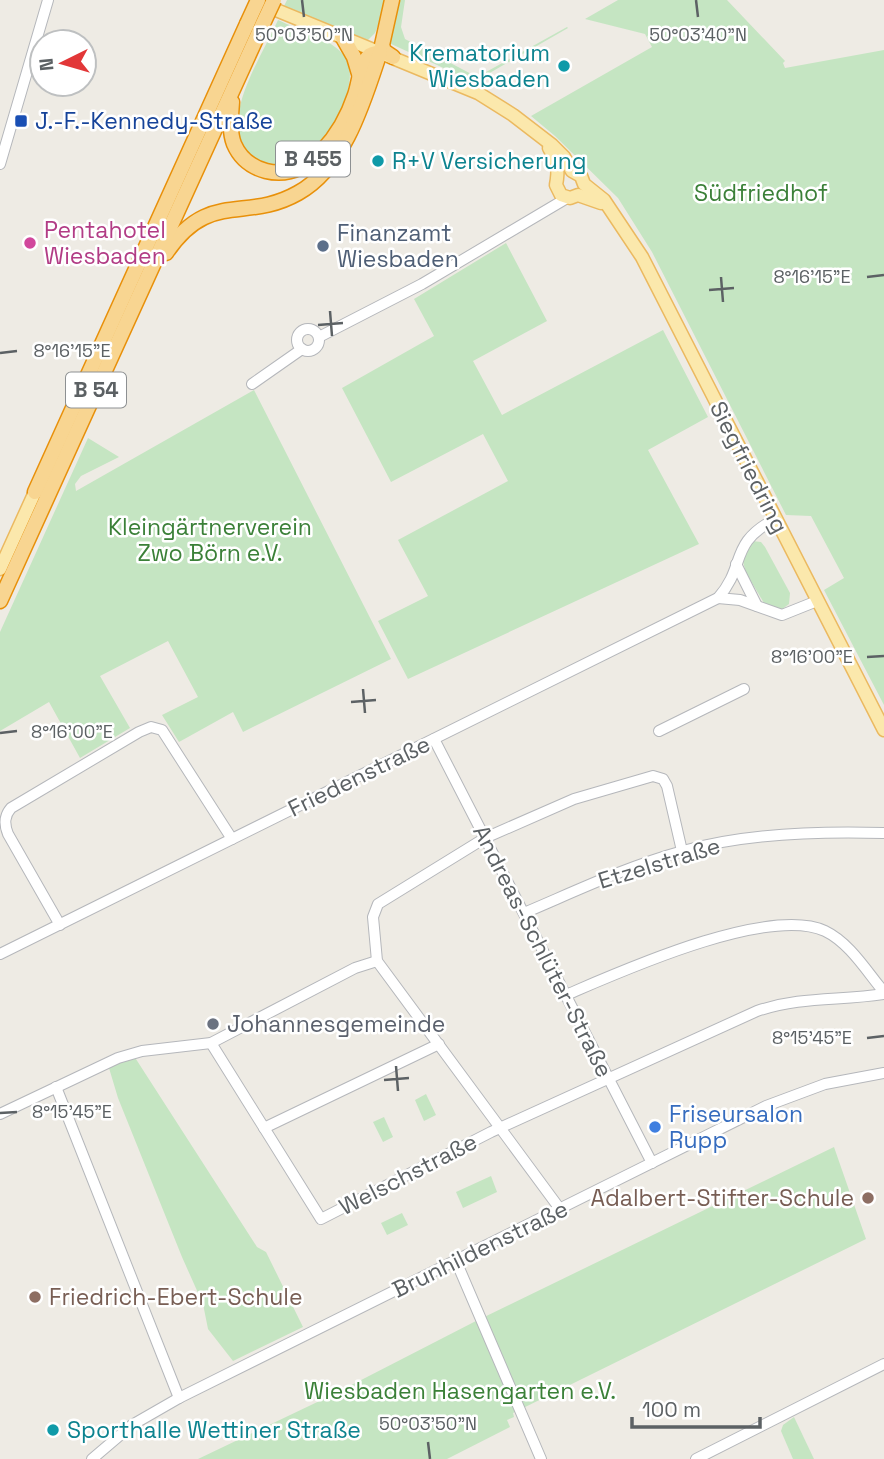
<svg xmlns="http://www.w3.org/2000/svg" width="884" height="1459" viewBox="0 0 884 1459" font-family="'Space Grotesk',sans-serif">
<style>
.green{fill:#c5e5c2}
.lines{fill:none;stroke-linecap:round;stroke-linejoin:round}
.minor-casing{stroke:#b5b7bb;stroke-width:12}
.major-casing{stroke:#ebb960;stroke-width:15}
.highway-casing{stroke:#e8900a;stroke-width:17}
.minor{stroke:#fff;stroke-width:10}
.major{stroke:#fbe8ac;stroke-width:12}
.highway{stroke:#f8d591;stroke-width:14}
.highway-bridge-casing{stroke:#e8900a;stroke-width:17;stroke-linecap:butt}
.highway-bridge{stroke:#f8d591;stroke-width:14}
.ticks{fill:none;stroke:#5c6164;stroke-width:2.5}
.culture-dot{fill:#0f9aa8;stroke:#fff;stroke-width:2.5}
.transit-dot{fill:#1a4fb4;stroke:#fff;stroke-width:2.5}
.hotel-dot{fill:#d1479c;stroke:#fff;stroke-width:2.5}
.service-dot{fill:#5c6f8a;stroke:#fff;stroke-width:2.5}
.worship-dot{fill:#6b7280;stroke:#fff;stroke-width:2.5}
.shop-dot{fill:#3f7fe0;stroke:#fff;stroke-width:2.5}
.education-dot{fill:#8d6e63;stroke:#fff;stroke-width:2.5}
.labels{text-anchor:middle;stroke-width:5;stroke-linejoin:round;paint-order:stroke}
.shield{fill:#fff;stroke:#8d9092;stroke-width:2}
.shield-label{font-size:21px;font-weight:bold;fill:#5c6164}
.culture-label{font-size:23px;fill:#0d838f;stroke:#fff;text-anchor:start}
.transit-label{font-size:23px;fill:#164399;stroke:#fff;text-anchor:start}
.park-label{font-size:23px;fill:#3b8038;stroke:#fff}
.hotel-label{font-size:23px;fill:#b23c85;stroke:#fff;text-anchor:start}
.service-label{font-size:23px;fill:#4e5e75;stroke:#fff;text-anchor:start}
.street-label{font-size:23px;fill:#5c6164;stroke:#fff}
.worship-label{font-size:23px;fill:#5b616d;stroke:#fff;text-anchor:start}
.shop-label{font-size:23px;fill:#366cbe;stroke:#fff;text-anchor:start}
.education-label{font-size:23px;fill:#785e54;stroke:#fff;text-anchor:end}
.ticks-label{font-size:18px;text-anchor:middle;fill:#5c6164;stroke:#fff;stroke-width:5;stroke-linejoin:round;paint-order:stroke}
</style>
<rect width="100%" height="100%" fill="#eeebe4"/>
<g class="green">
<path d="M287,0H388L375,33L368,40L283,8Z"/>
<path d="M399,0H405L401,27L405,39L477,77L567,27L568,28L474,82L389,43Z"/>
<path d="M618,0H727L785,61L783,63L785,68L884,50V705L824,590L844,578L811,516L786,515L652,252L618,198L555,136L531,116L652,47L645,34L585,19Z"/>
<path d="M278,20C299,30 328,37 344,55C370,85 305,198 252,157C241,148 236,132 238,118C242,84 264,51 278,20Z"/>
<path d="M506,243L547,321L473,361L502,415L663,330L708,417L648,450L699,544L408,679L378,621L428,596L398,540L508,481L483,434L391,482L342,388L434,336L414,299Z"/>
<path d="M254,390L391,659L243,732L233,712L179,742L162,715L198,697L168,641L100,676L130,728L80,758L49,702L0,731V632L88,438L119,457L81,476L75,484L76,491Z"/>
<path d="M752,541L761,542L765,547L790,593L789,604L781,610L764,603L746,573L742,558Z"/>
<path d="M134,1056L257,1247L266,1252L303,1327L233,1361L208,1329L203,1304L182,1257L118,1098L109,1068Z"/>
<path d="M426,1094L436,1115L424,1121L415,1100Z"/>
<path d="M384,1117L393,1137L383,1142L373,1122Z"/>
<path d="M834,1147L866,1239L513,1413L514,1417L507,1420L510,1427L447,1459H198L332,1395L474,1322Z"/>
<path d="M491,1176L497,1192L463,1208L456,1192Z"/>
<path d="M402,1213L408,1225L387,1235L381,1223Z"/>
<path d="M794,1417L814,1459H793L781,1431L783,1425Z"/>
</g>
<g class="lines">
<g class="minor-casing">
<g id="minor">
<path d="M0,164L48,0"/>
<circle cx="308" cy="340" r="11"/>
<path d="M319,337L422,284L567,198"/>
<path d="M252,384L302,349"/>
<path d="M736,564L757,606"/>
<path d="M718,598L740,600L782,615L817,601"/>
<path d="M659,731L744,689"/>
<path d="M434,739L652,1163"/>
<path d="M524,913C576,891 628,866 683,851C746,833 818,831 884,833"/>
<path d="M60,925L8,834C4,824 4,816 11,808L139,732L151,727L162,730L232,839"/>
<path d="M0,954L718,598C747,565 728,544 775,519"/>
<path d="M566,995C622,971 768,905 825,931C850,943 867,972 884,992"/>
<path d="M211,1043L321,1219L491,1132L757,1011C802,996 839,1001 884,994"/>
<path d="M56,1087L179,1398"/>
<path d="M0,1114L118,1058L142,1051L211,1043L355,968L377,961"/>
<path d="M264,1128L439,1044"/>
<path d="M560,1209L377,961L373,917L378,904L485,838L574,799L653,776L663,779L667,786L682,851"/>
<path d="M456,1261L541,1459"/>
<path d="M92,1459L132,1425L179,1398L766,1106L825,1084L884,1073"/>
<path d="M696,1459L884,1364"/>
</g>
</g>
<g class="major-casing">
<g id="major">
<path d="M264,5L478,93L513,115L552,145L564,157L572,171L581,176L584,184L604,200L642,257L884,730"/>
<path d="M549,148C558,163 559,169 556,185L561,195L570,198L578,195L601,203"/>
<path d="M0,569L35,492"/>
</g>
</g>
<g class="highway-casing">
<g id="highway">
<path d="M392,0L382,45L384,51L393,57"/>
<path d="M342,36L354,57L360,77"/>
<path d="M232,102C231,116 229,131 234,144C240,158 251,167 266,171C310,182 343,131 355,95C359,84 360,63 370,55C373,53 377,53 380,52"/>
<path d="M166,253C209,189 245,223 298,193C345,167 364,100 380,52"/>
<path d="M35,492L247,24"/>
<path d="M0,601L260,30"/>
</g>
</g>
<use href="#minor" class="minor"/>
<use href="#major" class="major"/>
<use href="#highway" class="highway"/>
<g class="highway-bridge-casing">
<g id="highway-bridge">
<path d="M247,24L258,0"/>
<path d="M260,30L274,0"/>
</g>
</g>
<use href="#highway-bridge" class="highway-bridge"/>
</g>
<path class="ticks" d="M302,0L304,17M696,0L698,17M721,277L723,302M867,277L884,275M709,290L734,288M330,311L332,336M318,325L343,323M0,353L17,351M867,657L884,656M363,689L365,713M351,702L376,700M0,733L17,731M867,1038L884,1036M396,1066L398,1091M384,1080L409,1078M0,1113L17,1112M428,1442L430,1459"/>
<g class="culture-dot">
<circle cx="564" cy="66" r="7"/>
<circle cx="378" cy="161" r="7"/>
<circle cx="53" cy="1430" r="7"/>
</g>
<rect class="transit-dot" x="14" y="114" width="14" height="14" rx="3.5"/>
<circle class="hotel-dot" cx="30" cy="243" r="7"/>
<circle class="service-dot" cx="323" cy="246" r="7"/>
<circle class="worship-dot" cx="213" cy="1024" r="7"/>
<circle class="shop-dot" cx="655" cy="1127" r="7"/>
<g class="education-dot">
<circle cx="868" cy="1198" r="7"/>
<circle cx="35" cy="1297" r="7"/>
</g>
<g class="labels">
<g class="shield">
<rect x="276" y="141.5" width="74" height="35" rx="5"/>
<rect x="66" y="372.5" width="60" height="35" rx="5"/>
</g>
<g class="shield-label">
<text x="313" y="166">B 455</text>
<text x="96" y="397">B 54</text>
</g>
<g class="culture-label">
<text x="550" y="61" text-anchor="end">Krematorium<tspan x="550" dy="26">Wiesbaden</tspan></text>
<text x="392" y="169">R+V Versicherung</text>
<text x="67" y="1438">Sporthalle Wettiner Straße</text>
</g>
<g class="transit-label">
<text x="35" y="129">J.-F.-Kennedy-Straße</text>
</g>
<g class="park-label">
<text x="761" y="201">Südfriedhof</text>
<text x="210" y="535">Kleingärtnerverein<tspan x="210" dy="26">Zwo Börn e.V.</tspan></text>
<text x="460" y="1399">Wiesbaden Hasengarten e.V.</text>
</g>
<g class="hotel-label">
<text x="44" y="238">Pentahotel<tspan x="44" dy="26">Wiesbaden</tspan></text>
</g>
<g class="service-label">
<text x="337" y="241">Finanzamt<tspan x="337" dy="26">Wiesbaden</tspan></text>
</g>
<g class="street-label">
<text transform="translate(749 467) rotate(63)" y="8">Siegfriedring</text>
<text transform="translate(359 776) rotate(-26)" y="8">Friedenstraße</text>
<text transform="translate(659 863) rotate(-17)" y="8">Etzelstraße</text>
<text transform="translate(543 951) rotate(63)" y="8">Andreas-Schlüter-Straße</text>
<text transform="translate(408 1174) rotate(-27)" y="8">Welschstraße</text>
<text transform="translate(480 1249) rotate(-26)" y="8">Brunhildenstraße</text>
</g>
<g class="worship-label">
<text x="227" y="1032">Johannesgemeinde</text>
</g>
<g class="shop-label">
<text x="669" y="1122">Friseursalon<tspan x="669" dy="26">Rupp</tspan></text>
</g>
<g class="education-label">
<text x="854" y="1206">Adalbert-Stifter-Schule</text>
<text x="49" y="1305" text-anchor="start">Friedrich-Ebert-Schule</text>
</g>
</g>
<g class="ticks-label">
<text x="304" y="41">50°03'50"N</text>
<text x="698" y="41">50°03'40"N</text>
<text x="812" y="283">8°16'15"E</text>
<text x="72" y="357">8°16'15"E</text>
<text x="812" y="663">8°16'00"E</text>
<text x="72" y="738">8°16'00"E</text>
<text x="812" y="1044">8°15'45"E</text>
<text x="72" y="1118">8°15'45"E</text>
<text x="428" y="1430">50°03'50"N</text>
</g>
<g transform="translate(63 63) rotate(265)"><circle r="33" fill="#ffffff" stroke="#bec0c1" stroke-width="2"/>
<path d="M0-5L12 26L0 18L-12 26Z" fill="#e23738"/>
<text y="-10" font-size="19" font-weight="bold" text-anchor="middle" fill="#5c6164">N</text>
</g>
<path d="M632 1417v10h128v-10" fill="none" stroke="#5c6164" stroke-width="3.5"/>
<text x="642" y="1417" font-size="21" fill="#5c6164" stroke="#ffffff" stroke-width="5" paint-order="stroke">100 m</text>
</svg>
